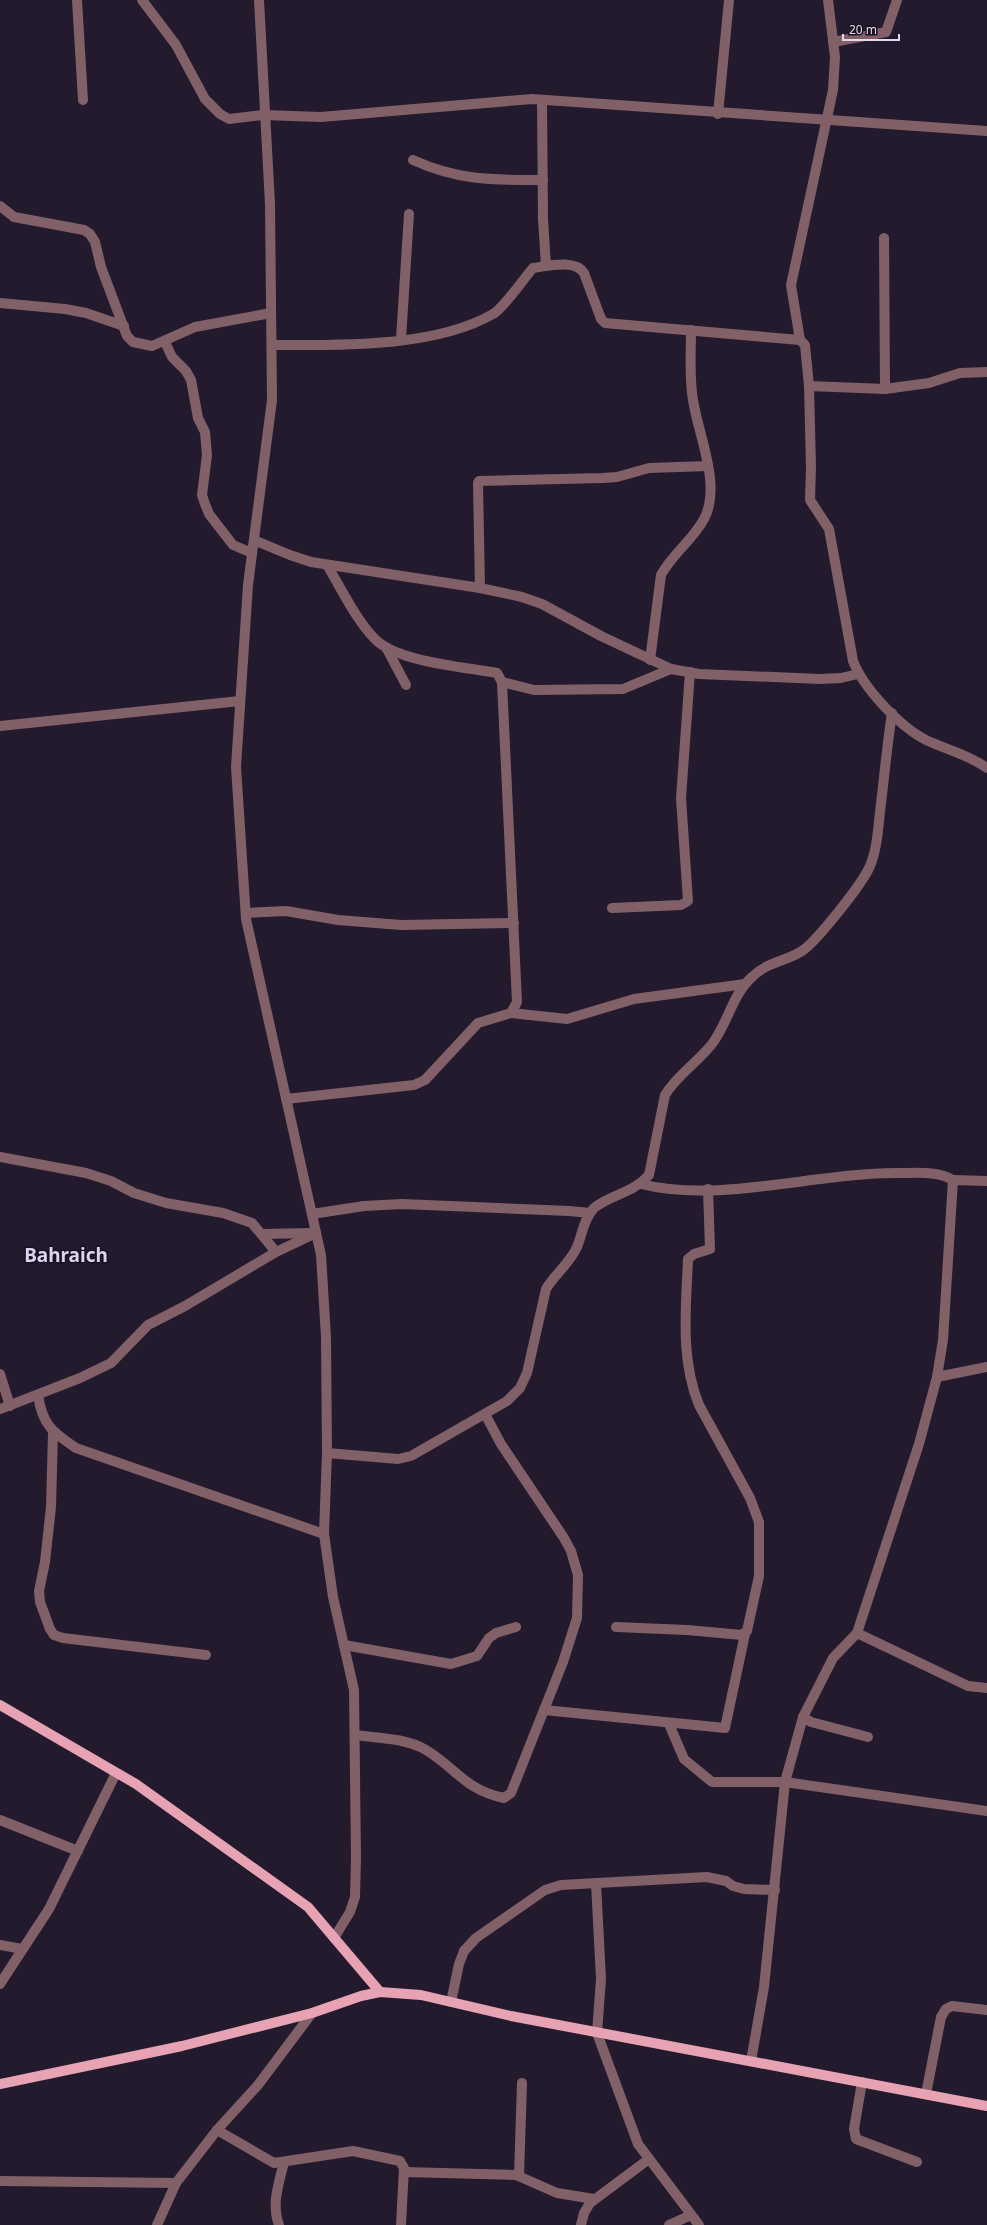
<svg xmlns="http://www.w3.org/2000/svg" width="987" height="2225" viewBox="0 0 987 2225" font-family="'Noto Sans',sans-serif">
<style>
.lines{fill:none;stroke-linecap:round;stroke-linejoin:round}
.minor{stroke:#816068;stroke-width:10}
.major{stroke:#e7a2b3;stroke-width:10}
.labels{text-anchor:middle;stroke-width:3;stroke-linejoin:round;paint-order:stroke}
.town-label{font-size:19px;font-weight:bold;fill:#ded3ee;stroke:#191023}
</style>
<rect width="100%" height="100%" fill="#231a2d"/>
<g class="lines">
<g class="minor">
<path d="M77,0L83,100"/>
<path d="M142,0L176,45L205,99L220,114L229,119L263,115L321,117L532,99L987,131"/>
<path d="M259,0L270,204L272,400L248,585L236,767L246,919L321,1255L326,1337L327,1453L324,1534L333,1597L354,1690L356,1858L355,1897L350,1912L334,1938"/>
<path d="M833,42L886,32L897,0"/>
<path d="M542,100L543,219L546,266"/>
<path d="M718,114L729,0"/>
<path d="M413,160C459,181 494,180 543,180"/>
<path d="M0,206L14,217L84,230L90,234L95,242L101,267L127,336L133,342L152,346L195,327L271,313"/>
<path d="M884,238L885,389"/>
<path d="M0,303L65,309L86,313L124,326"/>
<path d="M401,339L409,214"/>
<path d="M800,340L805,345L809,386L811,467L810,500L829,529L853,661C864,689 901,728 928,741C948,750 969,755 987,768"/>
<path d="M165,342L172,357L186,371L191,380L198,418L205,432L207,455L202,495L205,504L209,514L233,545L252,553"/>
<path d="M272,345C339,345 434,348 493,314C504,308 524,278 533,268C548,266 575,259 584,273L601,319L605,323L800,340L791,285L833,90L835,57L828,0"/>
<path d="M809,386L885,389L929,383L960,373L987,372"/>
<path d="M254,540L290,555L311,562L480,588L522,597L542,604L601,636L671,669L699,674L820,679L841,678L858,674"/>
<path d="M480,588L478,483L479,481L603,478L617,477L649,468L708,466"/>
<path d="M387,649L406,685"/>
<path d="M650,660L661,575C672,554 693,540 704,519C722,486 698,434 693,400C689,377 691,353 691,330"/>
<path d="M502,682L534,690L623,689L671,669"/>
<path d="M0,726L240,701"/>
<path d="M612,908L681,905L688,901L681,798L690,672"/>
<path d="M246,913L286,911L338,920L401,925L514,923"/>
<path d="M511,1013L567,1019L634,999L745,984"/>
<path d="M286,1099L414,1085L425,1080L478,1023L511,1013L517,1002L502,682L497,673C465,667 397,662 375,639C356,620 341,588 327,565"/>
<path d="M0,1157L86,1173L111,1181L134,1193L166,1203L223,1213L252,1223L276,1252"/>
<path d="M987,1181L953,1180L943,1340L937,1377L919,1444L857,1633L968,1686L987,1688"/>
<path d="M641,1184C720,1204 817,1172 900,1173C919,1173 937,1171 953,1180"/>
<path d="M312,1214L364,1206L402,1204L569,1211L590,1213"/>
<path d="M263,1234L312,1233"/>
<path d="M0,1374L10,1406"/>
<path d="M937,1377L987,1367"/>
<path d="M38,1395C42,1424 52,1432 76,1448L324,1534"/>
<path d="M0,1409L80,1378L111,1363L148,1325L185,1306L276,1252L316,1233"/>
<path d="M53,1433L51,1507L45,1562L39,1591L40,1602L50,1629L54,1635L63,1638L206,1655"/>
<path d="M327,1453L398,1459L411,1456L507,1401L520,1388L527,1373L546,1289C555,1274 570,1263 577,1247C582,1235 584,1218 594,1208C611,1194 632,1194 649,1175L665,1095C677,1075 697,1063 712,1044C728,1023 732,995 752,977C768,961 785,962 802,951C817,941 863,883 870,866C877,849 878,830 880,812C884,779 887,746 892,713"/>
<path d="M616,1627L687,1630L742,1635L747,1631L759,1576V1522L750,1498L699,1405C680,1359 686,1308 688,1259L694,1254L710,1249L708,1189"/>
<path d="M857,1633L833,1658L803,1717L811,1722L868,1737"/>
<path d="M344,1645L451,1664L477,1656L489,1638L496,1633L516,1627"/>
<path d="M544,1710L725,1728L745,1634"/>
<path d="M669,1724L684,1759L712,1782H785L987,1811"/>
<path d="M355,1735C378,1738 406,1738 426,1750C456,1768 465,1790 504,1798L511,1793L563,1662L577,1618L578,1575L571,1551L564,1538L501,1444L485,1414"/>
<path d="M0,1820L78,1851"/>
<path d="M596,1883L601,1979L597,2033L638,2144L699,2225"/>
<path d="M0,1945L22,1949"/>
<path d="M0,1984L49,1909L116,1773"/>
<path d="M451,2002L459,1964L464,1951L476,1938L545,1890L561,1885L707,1877L726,1881L733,1886L744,1889L775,1890"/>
<path d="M751,2061L764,1987L785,1782L803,1717"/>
<path d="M862,2082L854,2129L856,2139L917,2162"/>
<path d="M926,2094L941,2017L946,2009L952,2006L987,2010"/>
<path d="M217,2130L274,2163L353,2151L400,2161L404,2168L401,2225"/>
<path d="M404,2172L516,2175L557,2193L594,2199"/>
<path d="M519,2176L522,2083"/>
<path d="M0,2181L176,2183"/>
<path d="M157,2225L176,2183L217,2130L258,2085L312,2013"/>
<path d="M279,2225C271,2204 279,2183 284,2162"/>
<path d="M581,2225L584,2213L590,2203L649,2159"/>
<path d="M669,2225L691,2215"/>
</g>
<g class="major">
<path d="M0,1705L136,1784L308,1907L380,1992"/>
<path d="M0,2084L182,2046L312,2013L361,1996L380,1992L421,1995L511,2016L987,2106"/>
</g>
</g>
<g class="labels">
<g class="town-label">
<text x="66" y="1262">Bahraich</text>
</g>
</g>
<path d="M843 34v6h56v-6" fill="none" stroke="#e1dbe9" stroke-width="2"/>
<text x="849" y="34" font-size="12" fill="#e1dbe9" stroke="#191023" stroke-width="3" paint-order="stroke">20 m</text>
</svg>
